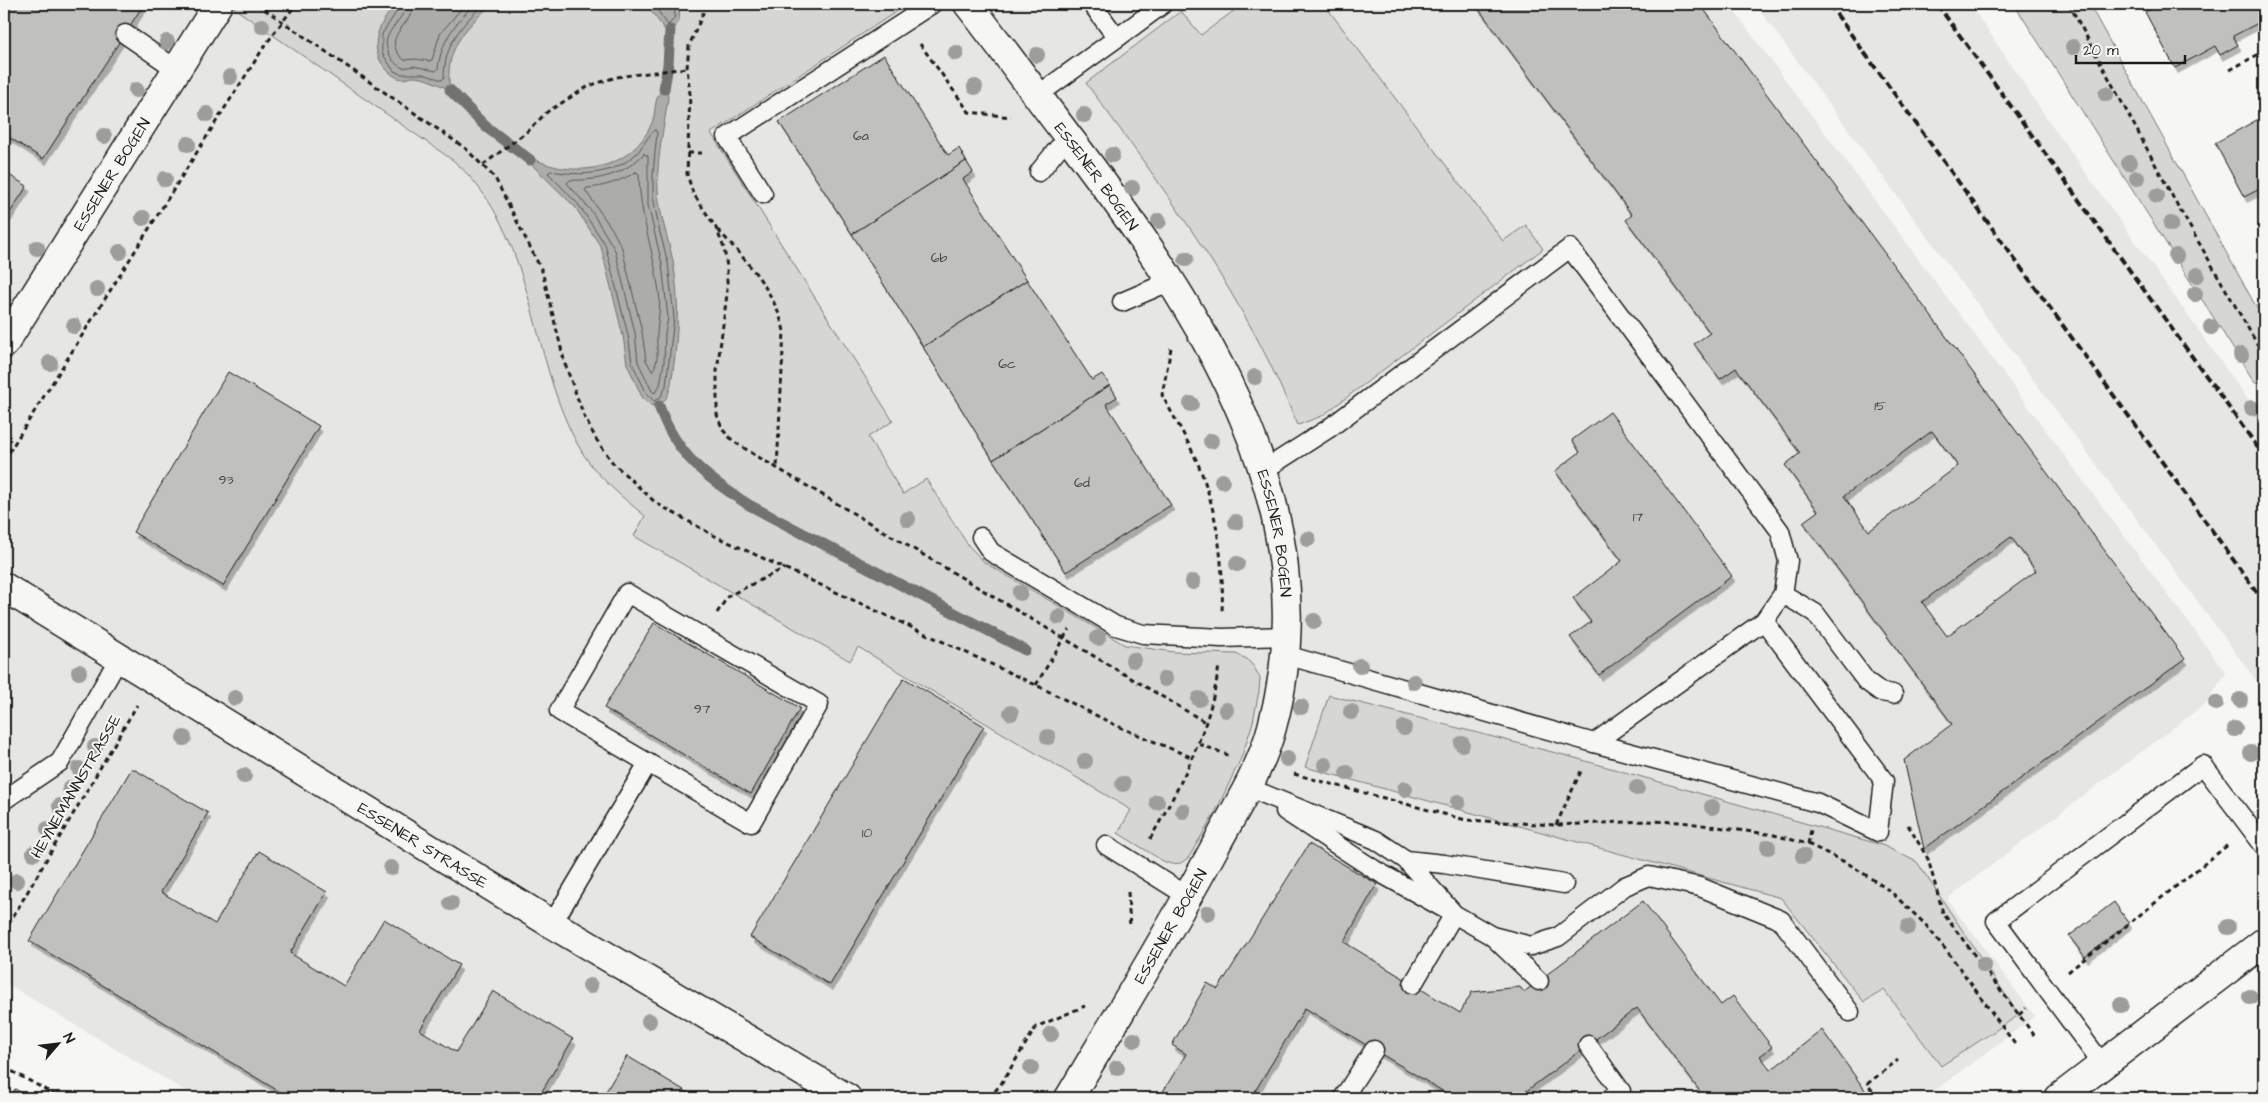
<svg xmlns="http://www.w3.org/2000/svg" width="2268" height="1102" viewBox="0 0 2268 1102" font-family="'Architects Daughter',sans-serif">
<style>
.built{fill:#e6e6e2}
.green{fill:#d6d6d2;stroke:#797977}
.water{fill:#acaca9;stroke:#727271}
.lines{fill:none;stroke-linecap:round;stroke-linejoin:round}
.shore{stroke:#565654;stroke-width:1}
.stream{stroke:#727271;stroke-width:11}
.building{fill:#c0c0bd;stroke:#1c1c1c;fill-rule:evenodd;filter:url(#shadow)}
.lane-casing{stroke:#1c1c1c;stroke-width:21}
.street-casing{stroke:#1c1c1c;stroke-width:31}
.secondary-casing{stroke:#1c1c1c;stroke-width:31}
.path{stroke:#1c1c1c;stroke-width:3;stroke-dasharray:5 4;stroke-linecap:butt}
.lane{stroke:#f6f6f2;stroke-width:18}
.street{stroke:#f6f6f2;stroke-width:28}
.secondary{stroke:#f6f6f2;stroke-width:28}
.rail{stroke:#1c1c1c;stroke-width:4;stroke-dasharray:8 4;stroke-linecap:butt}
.tree{fill:#9d9d9b}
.labels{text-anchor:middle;stroke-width:4;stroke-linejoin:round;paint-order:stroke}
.number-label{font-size:14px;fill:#454544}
.street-label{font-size:16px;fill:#1c1c1c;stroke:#f6f6f2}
</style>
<defs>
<filter id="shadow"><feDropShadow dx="3" dy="5.5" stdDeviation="0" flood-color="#0004"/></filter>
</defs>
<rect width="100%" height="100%" fill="#f6f6f2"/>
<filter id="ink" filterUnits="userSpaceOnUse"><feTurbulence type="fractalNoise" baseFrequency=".02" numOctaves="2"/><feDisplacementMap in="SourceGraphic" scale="10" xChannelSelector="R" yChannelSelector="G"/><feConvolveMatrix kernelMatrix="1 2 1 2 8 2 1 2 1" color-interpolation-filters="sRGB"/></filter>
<g filter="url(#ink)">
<g class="built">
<path d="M4,4H1729L2226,673L2206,703L1947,899L2035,1016L1925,1098H197L4,982Z"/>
<path d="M1755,4H1970L2048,120L2264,422V691Z"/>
</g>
<g class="green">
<path d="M237,4H908L711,133L893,421L868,437L903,494L926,479L968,545L984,562L1125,645L1174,652L1236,654L1247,659L1254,667L1260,678L1259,691L1253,722L1242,756L1216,811L1189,857L1181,863L1171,864L1163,861L1118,833L1131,810L858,647L850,661L634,536L645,516C621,496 593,474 578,445C528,355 536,233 454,161L234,8Z"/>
<path d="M1243,4H1324L1503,241L1526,225L1543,249L1322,416L1298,425C1282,390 1267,355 1248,322C1201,238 1143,160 1086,83L1181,11L1201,35Z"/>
<path d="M2014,4H2089L2264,321V381L2255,383Z"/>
<path d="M1329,695L1568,756L1882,845L1917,862L2019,1015L1941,1066L1884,990L1864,1002L1781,898L1305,767Z"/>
</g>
<g class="water">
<path d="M397,4H492C464,29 444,50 450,90C439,85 426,77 413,77C408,78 404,80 398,78C391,75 385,69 381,62C369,41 381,20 397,4Z"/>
<path d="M646,4H680L679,21L675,28L665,30Z"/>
<path d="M664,89L667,90L668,98C664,129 656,159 658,190C659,214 668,237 673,261C680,301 678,338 672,378C670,391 668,404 652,406L642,397L627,364L623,336L601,247L575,207L529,162L534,159C577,180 635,169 653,120C656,110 654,94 664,89Z"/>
</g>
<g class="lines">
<g class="shore">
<path d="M400,4L399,8L382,34V53L394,71L401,74H423L442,80L444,78C444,45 461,25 484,4"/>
<path d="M406,4C405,22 378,32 389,54C392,60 396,65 403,68L414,66L436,71L438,69C441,41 455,23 475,4"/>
<path d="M414,4C413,26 378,36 404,60L415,59L429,61L432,60L440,34L465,4"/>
<path d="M653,4L668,25L674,19L676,4"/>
<path d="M655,130L657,133L653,173V196L659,229L668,263L674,318L666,386L660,398L654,401L647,394L632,363L628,335L605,244L578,204L548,173L551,171C580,176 613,176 636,154C643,147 648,135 655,130Z"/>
<path d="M644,154L648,156V205L662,264L668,318L665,333L664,362L660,385L655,393L652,391L638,362L635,333L615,250L592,212L567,183L570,180C599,181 623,175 644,154Z"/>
<path d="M636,172L639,174C639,215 654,251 659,292C661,307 658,319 657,334C656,346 660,362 652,371L646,360L642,332L622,248L612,229L585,190L587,188C604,187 621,181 636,172Z"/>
</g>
<g class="stream">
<path d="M664,89L668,65L670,30"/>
<path d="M450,90L485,126L530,160"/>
<path d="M659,406C676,455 707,478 749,505L1025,650"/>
</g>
</g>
<g class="building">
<path d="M4,4H144L43,159L4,134Z"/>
<path d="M1475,4H1700L2185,659L1924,849L1904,760L1952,724L1803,522L1818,511L1785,465L1800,453L1736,368L1720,379L1694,344L1710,333L1626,220L1632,215ZM1932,431L1958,466L1869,531L1844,496ZM2011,537L2036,571L1947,636L1922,602Z"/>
<path d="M2160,4H2257L2264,20L2233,36L2238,45L2220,55L2215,46L2175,68L2145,12Z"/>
<path d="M884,55L948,155L959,148L966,161L852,234L779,122Z"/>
<path d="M2264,116V187L2244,197L2215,143Z"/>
<path d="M966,161L973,172L963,179L1027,280L923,347L852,234Z"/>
<path d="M4,172L27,186L4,222Z"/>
<path d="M1027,280L1092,380L1102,374L1110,385L993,460L923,347Z"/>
<path d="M228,372L319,426L223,586L133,532Z"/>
<path d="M1110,385L1117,397L1106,404L1171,505L1066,572L993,460Z"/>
<path d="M1610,412L1732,576L1599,675L1570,637L1591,622L1573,598L1622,561L1555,471L1580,452L1572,440Z"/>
<path d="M654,623L800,708L751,794L604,708Z"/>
<path d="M904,678L984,726L830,985L750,937Z"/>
<path d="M132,768L208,813L161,892L215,924L259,851L327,892L290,953L344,986L384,919L459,965L420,1030L456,1052L493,991L573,1039L538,1098H290L29,941Z"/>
<path d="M1309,844L1377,884L1344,942L1460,1013L1472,992L1520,987L1524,992L1643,901L1721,1005L1733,996L1772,1047L1760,1056L1771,1070L1822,1030L1870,1097L1705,1098L1637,1008L1517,1098H1454L1305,1008L1251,1098H1159L1186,1054L1172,1045L1207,983L1218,989Z"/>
<path d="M2114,902L2129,923L2085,957L2069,936Z"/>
<path d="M627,1056L697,1098H602Z"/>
<path d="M15,1089L31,1098H10Z"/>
</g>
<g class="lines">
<g class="lane-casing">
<g id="lane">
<path d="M125,34L176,69"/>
<path d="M1117,38L1163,4"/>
<path d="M1038,95L1117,38L1092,4"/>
<path d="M1039,172L1068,136"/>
<path d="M763,194L727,137L932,4"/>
<path d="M1122,302L1171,281"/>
<path d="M1264,470L1328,429L1570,248L1780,531L1788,561L1783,594L1764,621L1594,743L1818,803L1878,832L1884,781L1764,621"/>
<path d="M981,537L991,552L1116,626L1143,634L1222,638L1287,636"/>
<path d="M627,593L819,704L751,823L559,711Z"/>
<path d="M1783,594L1815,613L1866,681L1881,692L1893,694"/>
<path d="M1286,655L1594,743"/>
<path d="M1247,787L1376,840L1406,860L1454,914L1492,936L1531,946L1558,937L1625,886L1649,876L1700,887L1781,920L1850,1012"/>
<path d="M4,800L60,762L119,658"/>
<path d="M1285,811L1375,870L1454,914L1413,984"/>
<path d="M1106,845L1189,897"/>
<path d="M1406,860L1444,864L1564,884"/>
<path d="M552,924L648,763"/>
<path d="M1492,936L1539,981"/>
<path d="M1588,1045L1621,1091L1611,1098"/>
<path d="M2103,1065L1996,921L2203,765L2264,846"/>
<path d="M1343,1098L1374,1050"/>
</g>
</g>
<g class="street-casing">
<g id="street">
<path id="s1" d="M968,4C1004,50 1038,97 1073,143C1200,311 1332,507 1272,727C1261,769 1236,808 1216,845C1170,931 1119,1014 1069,1098"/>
<path id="s2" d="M4,344L218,4"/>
</g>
</g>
<g class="secondary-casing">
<g id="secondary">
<path id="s3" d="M4,587L552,924L847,1098"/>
<path d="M2059,1098L2264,942"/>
</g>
</g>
<g class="path">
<path d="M257,4L465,148L495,178L542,271L565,364L584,416L596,439L613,463L656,503L713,535L1036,685L1117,726L1193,758"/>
<path d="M707,4L689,46L687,68L690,94L687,174L693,193L716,228L724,248L727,267V294L717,371V415L723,430L733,441L755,455L1205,722"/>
<path d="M2069,4L2175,201L2264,356"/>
<path d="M920,44L969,112L1011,117"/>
<path d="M2230,70L2264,51"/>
<path d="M688,153H704"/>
<path d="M483,165L529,130L547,112L589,86L616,77L687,68"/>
<path d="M718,230C746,260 775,291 784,331L777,468"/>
<path d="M1171,348L1162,395C1176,421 1192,447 1202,474C1218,517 1224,567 1222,611"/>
<path d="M4,460L219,117L266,44L296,4"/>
<path d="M717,613L728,596L785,568"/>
<path d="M1036,685L1069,629"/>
<path d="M1199,744L1228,755"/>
<path d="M1294,774L1466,820L1556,825L1647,821L1681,822L1774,835L1808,844L1849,864L1890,891L1925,924L1950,955L2017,1047"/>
<path d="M1556,825L1582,769"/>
<path d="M1908,825L1928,859L1943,913L2034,1035"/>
<path d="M1150,839C1181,785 1211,728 1219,665"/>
<path d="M1808,844L1811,830"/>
<path d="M1128,892L1130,928"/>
<path d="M4,932L137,705"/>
<path d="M2068,972L2228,845"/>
<path d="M2019,1015L2026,1008"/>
<path d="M4,1067L61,1098"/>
<path d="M989,1098L1001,1084L1036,1027L1085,1006"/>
<path d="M1878,1098L1867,1084L1898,1060"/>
</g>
<use href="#lane" class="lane"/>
<use href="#street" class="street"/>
<use href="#secondary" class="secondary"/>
<g class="rail">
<path d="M1829,4L2264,602"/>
<path d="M1937,4L2264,456"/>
</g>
</g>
<g class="tree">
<circle cx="262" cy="26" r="8"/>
<circle cx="167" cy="42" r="8"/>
<circle cx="2073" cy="47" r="8"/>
<circle cx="956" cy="53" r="8"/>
<circle cx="1037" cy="55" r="8"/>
<circle cx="230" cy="77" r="8"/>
<circle cx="975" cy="87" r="8"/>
<circle cx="136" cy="90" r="8"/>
<circle cx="2106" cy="94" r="8"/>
<circle cx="207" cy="114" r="8"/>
<circle cx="1084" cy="115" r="8"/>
<circle cx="104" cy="136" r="8"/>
<circle cx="188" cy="144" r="8"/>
<circle cx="1112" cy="155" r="8"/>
<circle cx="2129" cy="163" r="8"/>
<circle cx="2137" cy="178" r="8"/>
<circle cx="165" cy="179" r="8"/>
<circle cx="1132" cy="188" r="8"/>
<circle cx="2157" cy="196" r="8"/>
<circle cx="143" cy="218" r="8"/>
<circle cx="1159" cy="221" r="8"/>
<circle cx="2171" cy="224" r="8"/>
<circle cx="37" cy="248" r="8"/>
<circle cx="120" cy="252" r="8"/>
<circle cx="2176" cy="256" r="8"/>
<circle cx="1186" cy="259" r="8"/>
<circle cx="2197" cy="275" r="8"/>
<circle cx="97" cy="289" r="8"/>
<circle cx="2195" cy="294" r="8"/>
<circle cx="74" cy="326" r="8"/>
<circle cx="2211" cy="327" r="8"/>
<circle cx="2241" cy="355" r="8"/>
<circle cx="50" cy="363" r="8"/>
<circle cx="1255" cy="377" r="8"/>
<circle cx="1191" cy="404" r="8"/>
<circle cx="2252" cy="408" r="8"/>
<circle cx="1211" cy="441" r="8"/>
<circle cx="1222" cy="481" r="8"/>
<circle cx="908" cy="519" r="8"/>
<circle cx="1236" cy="522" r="8"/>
<circle cx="1308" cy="539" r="8"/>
<circle cx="1237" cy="564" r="8"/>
<circle cx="1193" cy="582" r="8"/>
<circle cx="1020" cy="593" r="8"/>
<circle cx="1059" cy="617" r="8"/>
<circle cx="1314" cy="621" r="8"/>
<circle cx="1098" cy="638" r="8"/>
<circle cx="1133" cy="660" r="8"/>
<circle cx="1360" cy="666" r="8"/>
<circle cx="79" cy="672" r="8"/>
<circle cx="1165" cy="679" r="8"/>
<circle cx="1414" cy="682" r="8"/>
<circle cx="235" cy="698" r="8"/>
<circle cx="1199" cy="699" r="8"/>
<circle cx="2240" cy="700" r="8"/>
<circle cx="2216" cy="703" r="8"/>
<circle cx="1301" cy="707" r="8"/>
<circle cx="1226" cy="710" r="8"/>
<circle cx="1351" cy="712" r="8"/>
<circle cx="1011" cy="713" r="8"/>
<circle cx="1404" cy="728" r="8"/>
<circle cx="2235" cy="729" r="8"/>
<circle cx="1048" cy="737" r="8"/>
<circle cx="184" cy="738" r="8"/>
<circle cx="1462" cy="744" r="8"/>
<circle cx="95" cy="747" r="8"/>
<circle cx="2251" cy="753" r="8"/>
<circle cx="1287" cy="759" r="8"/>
<circle cx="1085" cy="761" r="8"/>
<circle cx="1325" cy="765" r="8"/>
<circle cx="79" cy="769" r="8"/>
<circle cx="1347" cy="773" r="8"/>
<circle cx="244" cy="776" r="8"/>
<circle cx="1123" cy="784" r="8"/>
<circle cx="70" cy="788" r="8"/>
<circle cx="1637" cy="788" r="8"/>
<circle cx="1405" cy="789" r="8"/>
<circle cx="1157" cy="802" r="8"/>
<circle cx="1458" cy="802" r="8"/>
<circle cx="60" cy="806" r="8"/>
<circle cx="1712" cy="807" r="8"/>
<circle cx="1183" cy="811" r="8"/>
<circle cx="48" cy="829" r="8"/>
<circle cx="1768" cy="847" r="8"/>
<circle cx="34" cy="853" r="8"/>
<circle cx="1803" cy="856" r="8"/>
<circle cx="391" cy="868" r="8"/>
<circle cx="17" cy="881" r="8"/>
<circle cx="451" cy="903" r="8"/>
<circle cx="1208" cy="913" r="8"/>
<circle cx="1908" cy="927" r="8"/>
<circle cx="2228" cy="927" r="8"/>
<circle cx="1984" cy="965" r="8"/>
<circle cx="590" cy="986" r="8"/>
<circle cx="2250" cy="997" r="8"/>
<circle cx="2121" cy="1005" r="8"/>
<circle cx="649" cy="1021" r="8"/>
<circle cx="1051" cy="1034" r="8"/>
<circle cx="1134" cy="1040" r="8"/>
<circle cx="1031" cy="1068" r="8"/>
<circle cx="1117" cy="1068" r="8"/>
</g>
</g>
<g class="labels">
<g class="number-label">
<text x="861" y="140">6a</text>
<text x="939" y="262">6b</text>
<text x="1007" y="368">6c</text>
<text x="1880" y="410">15</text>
<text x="226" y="484">93</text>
<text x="1082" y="487">6d</text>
<text x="1638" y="521">17</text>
<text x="702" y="713">97</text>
<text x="867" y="837">10</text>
</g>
<g class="street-label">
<text dy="6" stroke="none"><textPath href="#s2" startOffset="201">ESSENER BOGEN</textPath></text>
<text dy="6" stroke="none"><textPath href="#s1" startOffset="215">ESSENER BOGEN</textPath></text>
<text dy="6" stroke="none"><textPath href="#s1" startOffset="619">ESSENER BOGEN</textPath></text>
<text transform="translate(75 786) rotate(-60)" y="6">HEYNEMANNSTRASSE</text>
<text dy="6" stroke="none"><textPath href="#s3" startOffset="492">ESSENER STRASSE</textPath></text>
<text transform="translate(1170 926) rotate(-60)" y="6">ESSENER BOGEN</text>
</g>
</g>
<rect width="2268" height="1102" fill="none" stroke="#f6f6f2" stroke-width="20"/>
<rect x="10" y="10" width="2248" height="1082" fill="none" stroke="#1c1c1c" stroke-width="2" filter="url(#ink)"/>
<g transform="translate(58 1044) rotate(62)" stroke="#f6f6f2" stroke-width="4" paint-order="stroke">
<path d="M0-4L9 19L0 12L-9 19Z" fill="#1c1c1c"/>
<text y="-8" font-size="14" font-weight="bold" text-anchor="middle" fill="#1c1c1c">N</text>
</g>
<path d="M2076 55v8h109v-8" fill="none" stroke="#1c1c1c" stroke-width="2.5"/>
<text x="2083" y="55" font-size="15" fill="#1c1c1c" stroke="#f6f6f2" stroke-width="4" paint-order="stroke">20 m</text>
</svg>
